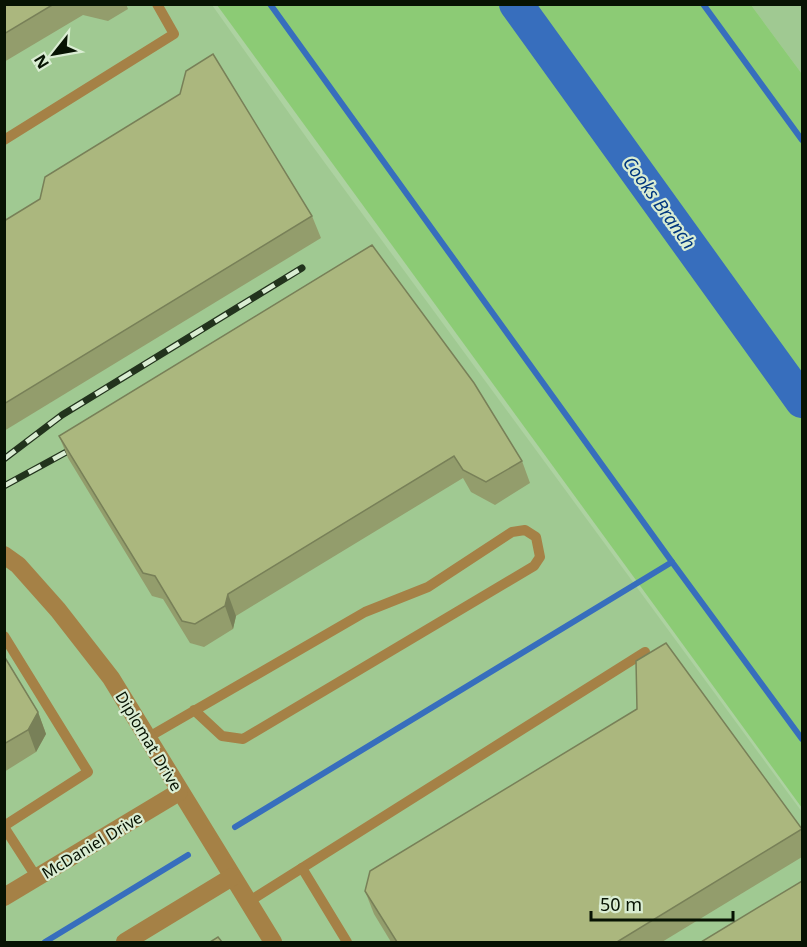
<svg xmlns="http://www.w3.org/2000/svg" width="807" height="947" viewBox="0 0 807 947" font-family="'Noto Sans',sans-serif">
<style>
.built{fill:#a0c992}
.green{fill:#8ccb75}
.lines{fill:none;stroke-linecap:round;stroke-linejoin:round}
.stream{stroke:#376ebd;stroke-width:6}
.river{stroke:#376ebd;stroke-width:34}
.lane{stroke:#a58146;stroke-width:10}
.street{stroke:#a58146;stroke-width:18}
.rail-casing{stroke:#22331d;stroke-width:7}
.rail{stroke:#daedd3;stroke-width:4.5;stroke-dasharray:14;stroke-linecap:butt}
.wall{fill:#939d6c}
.shaded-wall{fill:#788058}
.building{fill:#abb77e;stroke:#788058;stroke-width:1.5}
.labels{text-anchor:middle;stroke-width:4.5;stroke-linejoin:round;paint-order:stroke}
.street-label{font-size:16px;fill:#071303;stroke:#daedd3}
.water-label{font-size:18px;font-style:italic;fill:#00367e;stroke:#daedd3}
</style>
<rect width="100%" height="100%" fill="#add2a1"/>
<g class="built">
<path d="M5,5H212L311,144L802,812V942H5Z"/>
<path d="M751,5H802V74Z"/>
</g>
<path class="green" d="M217,5H751L802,74V808Z"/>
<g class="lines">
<g class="stream">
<path d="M270,4L672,562L802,739"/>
<path d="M703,4L802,140"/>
<path d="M235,827L672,562"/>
<path d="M45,942L188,855"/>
</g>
<path class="river" d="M516,4L802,401"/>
<g class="lane">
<path d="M4,140L174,34L157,4"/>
<path d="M4,636L88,772L4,826"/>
<path d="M147,738L365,612L428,587L512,532L525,530L536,537L540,557L534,566L243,739L222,736L194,710"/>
<path d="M4,827L37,878"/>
<path d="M302,868L645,652"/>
<path d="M248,902L302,868L347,942"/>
</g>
<g class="street">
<path d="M4,555L18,565L58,610L111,678L273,942"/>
<path d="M4,897L179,792"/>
<path d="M125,942L232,877"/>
</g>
<g class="rail-casing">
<g id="rail">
<path d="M4,459L62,415L302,268"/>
<path d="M4,486L81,444"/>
</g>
</g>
<use href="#rail" class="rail"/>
</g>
<g class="wall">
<path d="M4,4H126L128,9L108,21L83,15L4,62Z"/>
<path d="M312,216L321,238L4,431V221Z"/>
<path d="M372,245L522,461L530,483L495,505L471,492L463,478L236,616L233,629L204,647L190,643L163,599L152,596L68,458L59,436Z"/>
<path d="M4,656L38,712L46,734L36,752L4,772Z"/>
<path d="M802,829V857L662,942H391L374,914L365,891Z"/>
</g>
<g class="shaded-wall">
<path d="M228,594L236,616L233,629L225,606Z"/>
<path d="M38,712L46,734L36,752L28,730Z"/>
</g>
<g class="building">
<path d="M4,4H54L4,34Z"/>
<path d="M213,54L312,216L4,404V221L40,199L45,177L180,94L186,71Z"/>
<path d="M372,245L474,383L522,461L486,482L463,470L454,456L228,594L225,606L195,624L182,621L155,576L143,573L59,436Z"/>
<path d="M666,643L802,829L617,942H397L365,891L370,871L637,709L636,661Z"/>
<path d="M4,656L38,712L28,730L4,744Z"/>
<path d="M802,881V942H701Z"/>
<path d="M218,937L222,942H210Z"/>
</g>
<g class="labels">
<g class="street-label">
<text transform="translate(149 741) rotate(59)" y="6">Diplomat Drive</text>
<text transform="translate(92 845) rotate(-31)" y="6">McDaniel Drive</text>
</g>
<g class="water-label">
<text transform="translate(659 203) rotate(54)" y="6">Cooks Branch</text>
</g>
</g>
<rect width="807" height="947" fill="none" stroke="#071303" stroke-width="12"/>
<g transform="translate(54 54) rotate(239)" stroke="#daedd3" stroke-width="4.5" paint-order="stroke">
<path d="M0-4.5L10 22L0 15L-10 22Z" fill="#071303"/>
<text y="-9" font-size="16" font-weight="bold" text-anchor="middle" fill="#071303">N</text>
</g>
<path d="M591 911v9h142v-9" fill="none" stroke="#071303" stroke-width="3"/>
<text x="600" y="911" font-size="18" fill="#071303" stroke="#daedd3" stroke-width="4.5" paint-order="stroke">50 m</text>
</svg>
